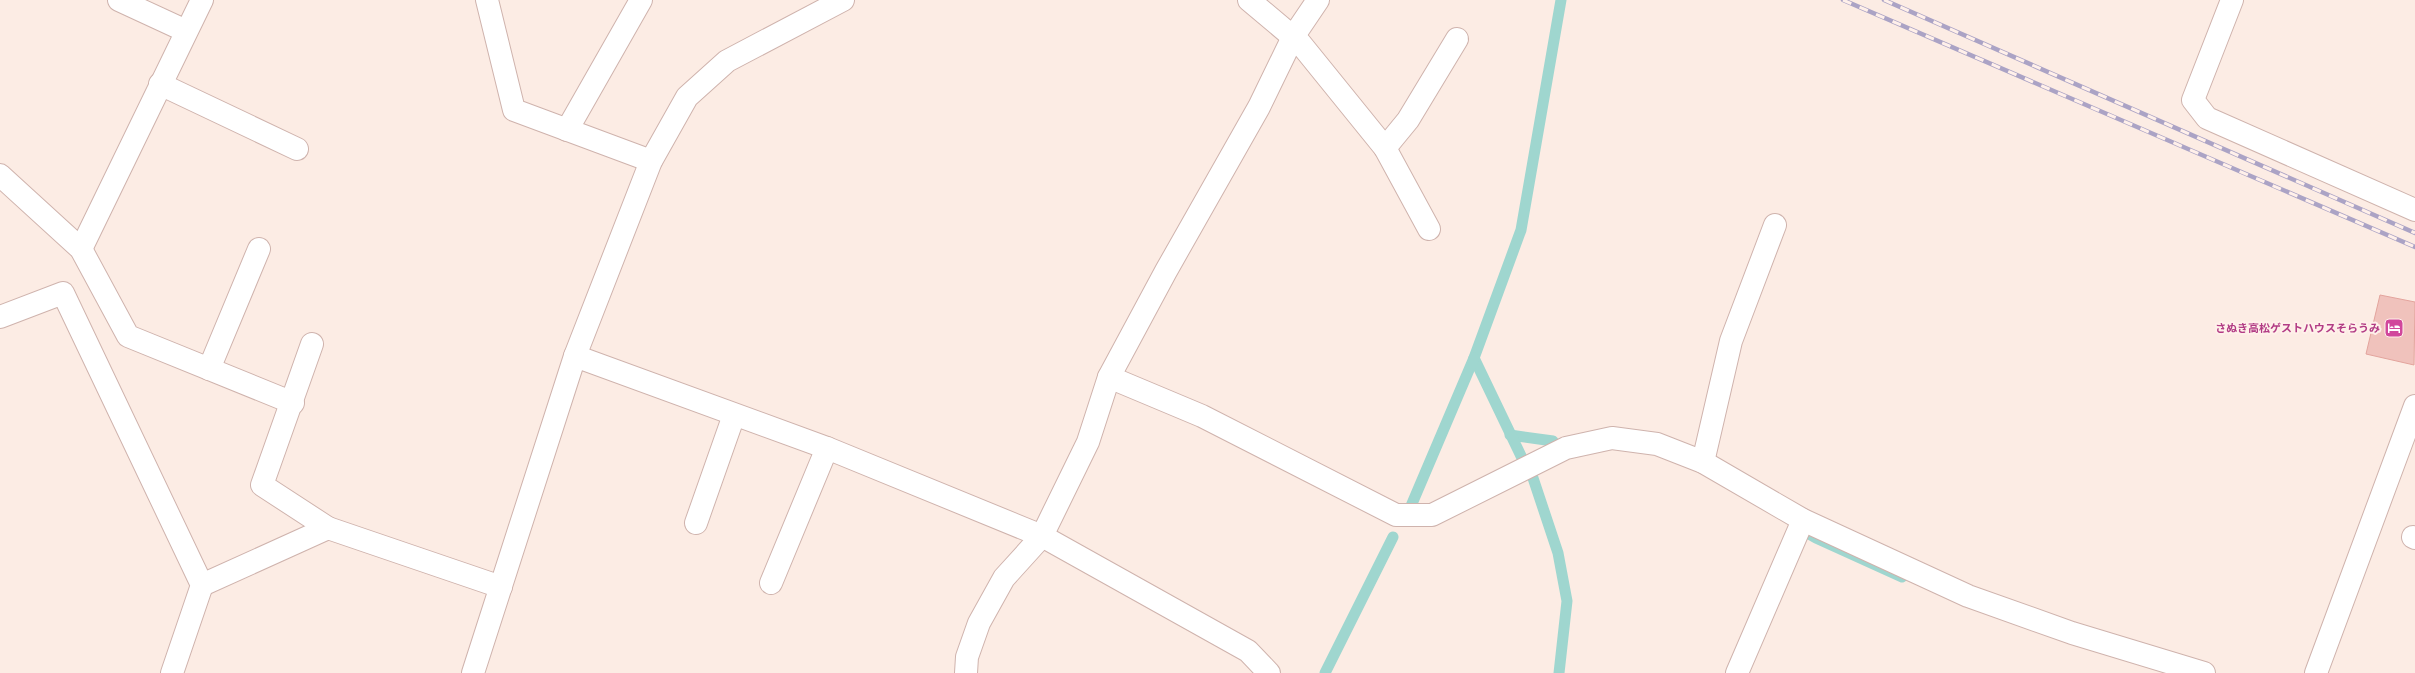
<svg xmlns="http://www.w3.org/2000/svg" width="2415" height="673" viewBox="0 0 2415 673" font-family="Roboto,'Noto Sans JP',sans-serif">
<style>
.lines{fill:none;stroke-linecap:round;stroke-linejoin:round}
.stream{stroke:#9fd6cf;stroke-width:11}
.building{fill:#f0c2bc;stroke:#e3a49d}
.street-casing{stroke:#cfb3ad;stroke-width:24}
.street{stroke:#fff;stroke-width:22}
.rail-casing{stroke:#aba3c5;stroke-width:4.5}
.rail{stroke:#fff0ea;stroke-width:3;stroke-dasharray:9;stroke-linecap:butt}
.labels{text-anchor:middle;stroke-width:4;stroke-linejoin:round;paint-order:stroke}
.hotel-label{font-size:11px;font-weight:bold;fill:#b23c85;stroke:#fff0ea;text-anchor:end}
</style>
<rect width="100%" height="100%" fill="#fcece4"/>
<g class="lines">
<g class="stream">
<path d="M1510,435L1553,441"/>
<path d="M1522,458L1474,358L1521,230L1561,0"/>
<path d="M1533,478L1558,553L1567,601L1559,673"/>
<path d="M1411,506L1474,358"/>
<path d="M1802,530L1816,538L1902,577"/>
<path d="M1325,673L1393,537"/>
</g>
</g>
<path class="building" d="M2380,295L2415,302L2414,365L2366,354Z"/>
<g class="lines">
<g class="street-casing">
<g id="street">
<path d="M119,0L186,31"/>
<path d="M487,0L514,110L651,161"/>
<path d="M1249,0L1300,43L1385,148L1429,229"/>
<path d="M2232,0L2193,100L2207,118L2415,210"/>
<path d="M160,84L297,149"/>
<path d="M567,130L641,0"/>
<path d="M1385,148L1408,120L1457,39"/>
<path d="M0,175L81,249L128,336L293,403"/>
<path d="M81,249L202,0"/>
<path d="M0,317L63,293L202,585L172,673"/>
<path d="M312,344L262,485L328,528"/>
<path d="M575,356L827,448L1042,536L1248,651L1269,673"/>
<path d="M209,369L259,249"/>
<path d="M1109,377L1202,416L1396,515H1432L1566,448L1612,438L1657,444L1703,462L1803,520L1968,596L2072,633L2204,673"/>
<path d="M1703,462L1731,341L1775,225"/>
<path d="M696,523L734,415"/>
<path d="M2413,537L2415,538"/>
<path d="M771,583L827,448"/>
<path d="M202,585L328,528L501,587"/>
<path d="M473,673L575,356L651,161L687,97L727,61L843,0"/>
<path d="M966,673L967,657L979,623L1004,578L1042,536L1088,442L1109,377L1166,271L1259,107L1293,37L1318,0"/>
<path d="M1737,673L1803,520"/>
<path d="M2316,673L2415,406"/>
</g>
</g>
<use href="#street" class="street"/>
<g class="rail-casing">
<g id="rail">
<path d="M1843,0L2415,247"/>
<path d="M1884,0L2415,233"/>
</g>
</g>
<use href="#rail" class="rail"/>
</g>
<defs>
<g id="hotel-square" transform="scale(1)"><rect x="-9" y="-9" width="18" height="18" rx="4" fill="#d1479c" stroke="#fff0ea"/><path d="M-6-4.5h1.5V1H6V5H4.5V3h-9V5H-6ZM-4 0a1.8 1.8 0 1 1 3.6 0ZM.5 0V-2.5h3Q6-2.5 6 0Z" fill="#fff"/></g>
</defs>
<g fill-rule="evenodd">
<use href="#hotel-square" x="2394" y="328"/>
</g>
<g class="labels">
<g class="hotel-label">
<text x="2380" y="332">さぬき高松ゲストハウスそらうみ</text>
</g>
</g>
</svg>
